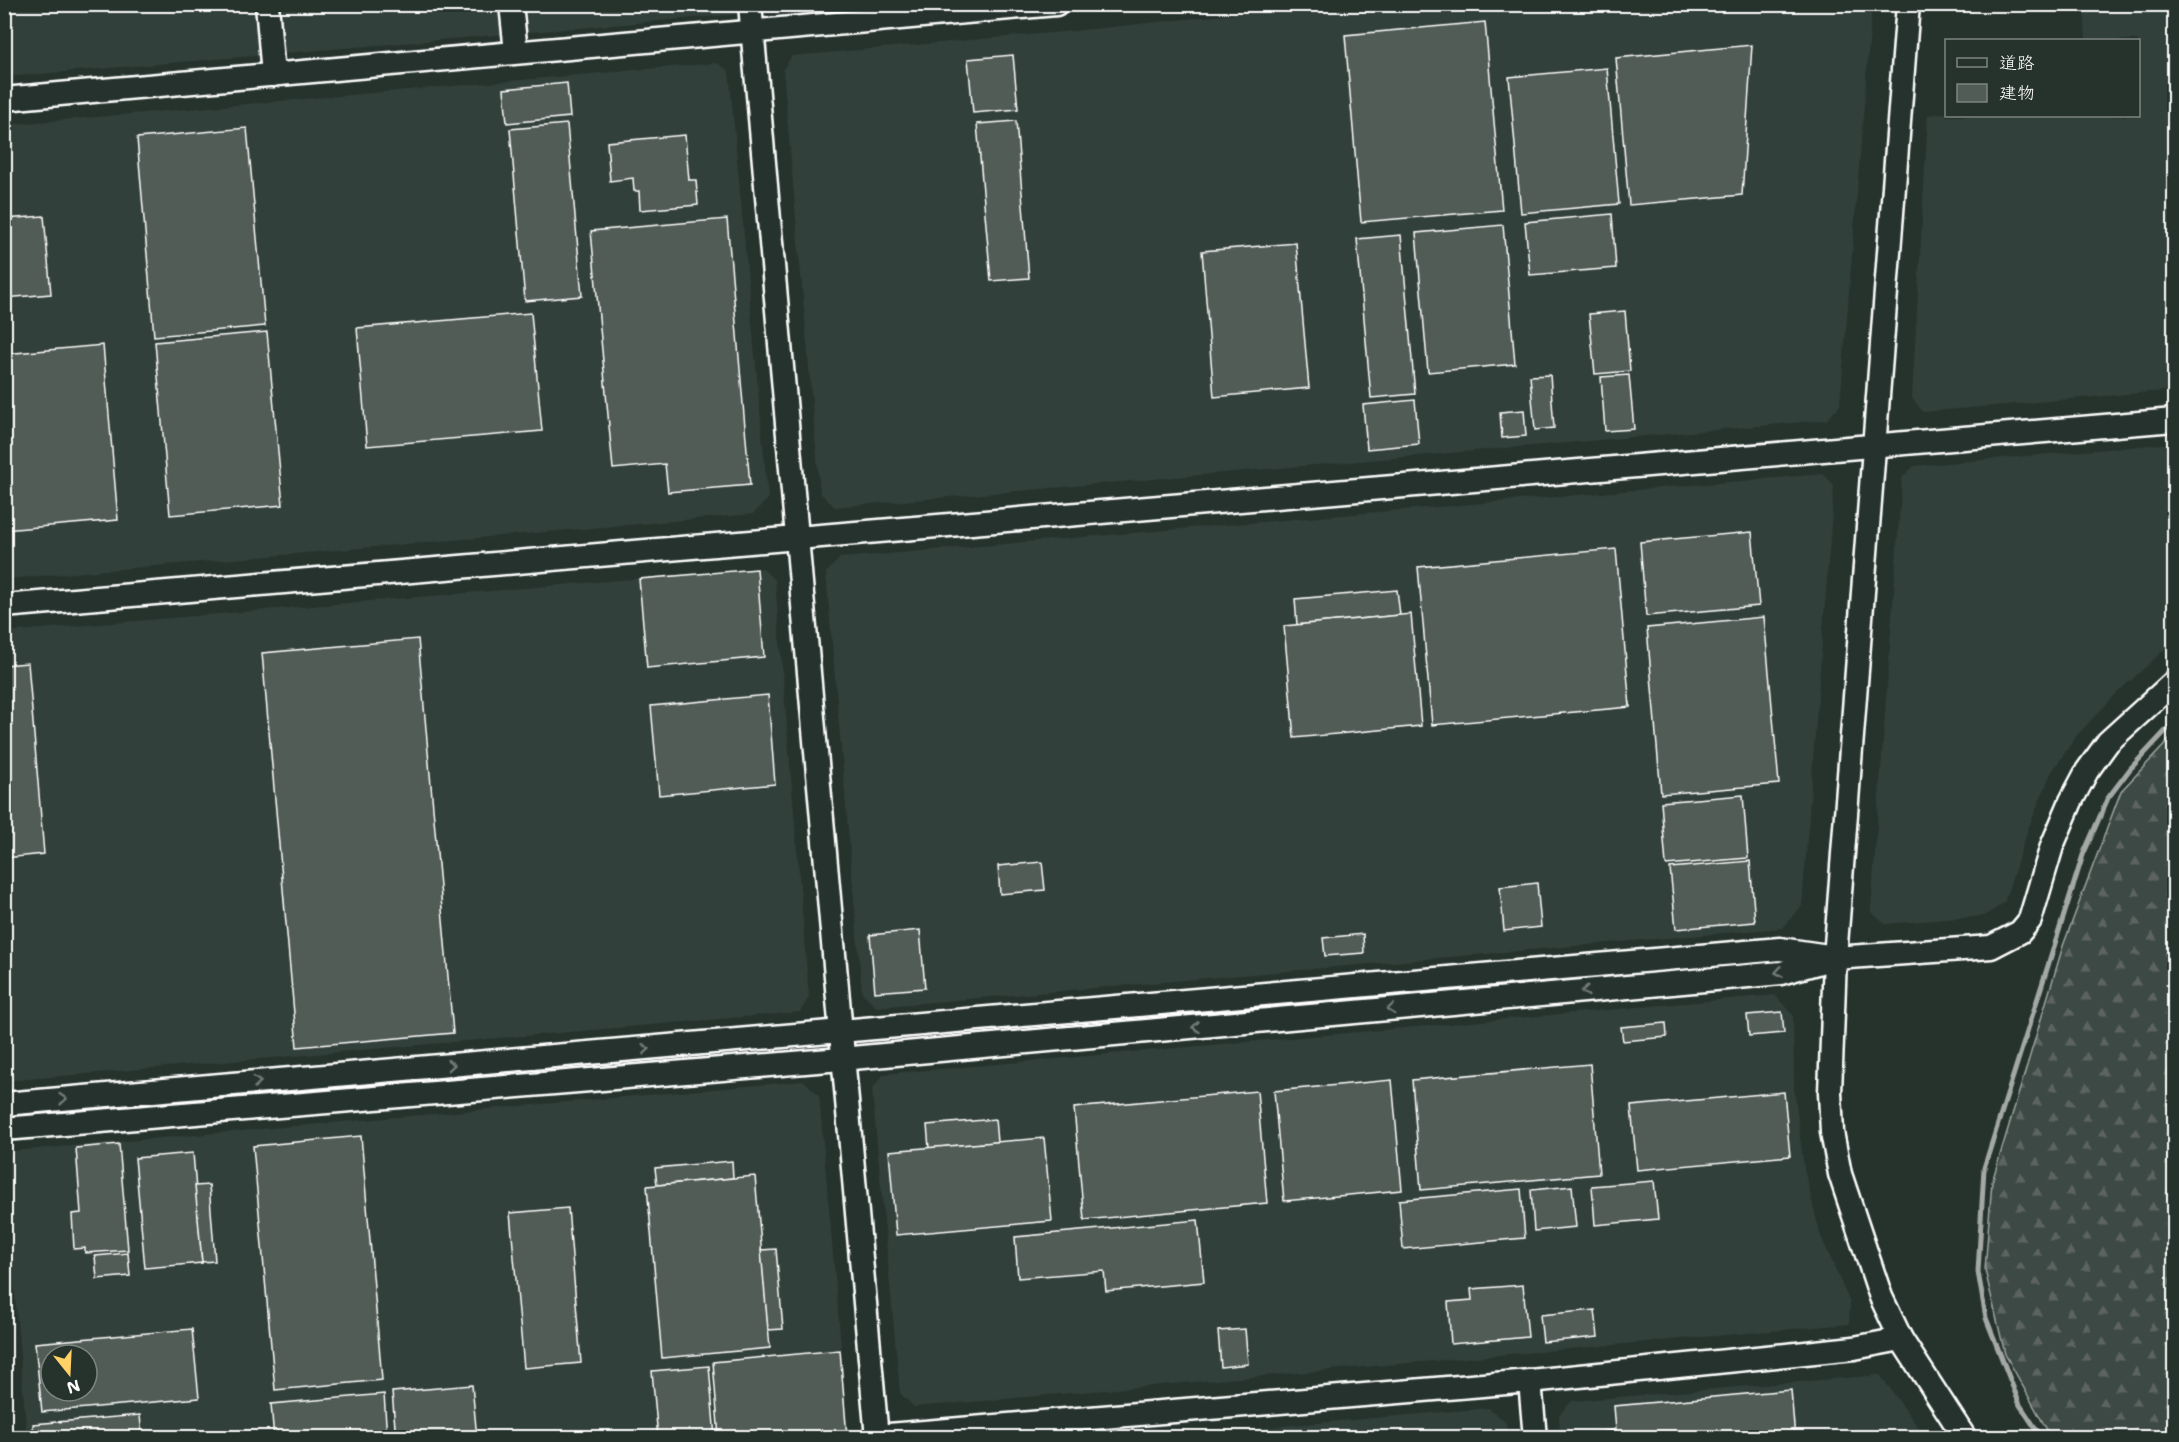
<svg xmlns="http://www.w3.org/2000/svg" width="2179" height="1442" viewBox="0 0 2179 1442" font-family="'Shantell Sans','Klee One',sans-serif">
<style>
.built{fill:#333f3a;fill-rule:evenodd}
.forest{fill:url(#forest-firs);stroke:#9ea4a2;stroke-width:1.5}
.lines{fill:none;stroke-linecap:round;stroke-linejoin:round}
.stream{stroke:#a4a9a7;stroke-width:5}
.building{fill:#515c57;stroke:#fff;stroke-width:1.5;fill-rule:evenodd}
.minor-casing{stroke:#fff;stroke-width:27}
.minor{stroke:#26332d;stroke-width:22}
.oneway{stroke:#727a76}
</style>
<defs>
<pattern id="forest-firs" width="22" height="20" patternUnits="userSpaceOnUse" patternTransform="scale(1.5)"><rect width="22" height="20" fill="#3e4944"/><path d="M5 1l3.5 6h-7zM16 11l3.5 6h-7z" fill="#5b6460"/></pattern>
</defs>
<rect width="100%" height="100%" fill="#26332d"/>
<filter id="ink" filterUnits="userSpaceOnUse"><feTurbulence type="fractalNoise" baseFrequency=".0167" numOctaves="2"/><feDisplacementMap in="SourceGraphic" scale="12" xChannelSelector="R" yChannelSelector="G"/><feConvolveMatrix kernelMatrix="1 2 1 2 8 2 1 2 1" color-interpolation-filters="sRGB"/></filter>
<g filter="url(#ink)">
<g class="built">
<path d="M5,5H846L5,77Z"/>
<path d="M1317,5H1872L1840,405L1826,420L835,507L820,493L783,69L792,56L1074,31Z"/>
<path d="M2084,5H2174V390L1923,412L1912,398L1928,115L1946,113V116H2138V40H2086Z"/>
<path d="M717,63L729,71L768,499L753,514L5,579V125Z"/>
<path d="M2174,443V641L2117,693L2078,734L2051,773L2028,829L2004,903L1984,916L1885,924L1871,912V909L1902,478L1914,466Z"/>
<path d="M1823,474L1834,485L1802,906L1782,928L876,1007L862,992L826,573L840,558Z"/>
<path d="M762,568L775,580L809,997L800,1012L5,1081V632Z"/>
<path d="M1775,995L1793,1015L1794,1087L1804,1169L1820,1234L1850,1303L1849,1324L914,1407L900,1393L872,1089L884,1074Z"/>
<path d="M804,1081L819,1095L849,1437H27L5,1180L4,1161L14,1151ZM51,1355H87V1391H51Z"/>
<path d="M1880,1375L1925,1437H1560L1559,1415L1572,1401Z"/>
<path d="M1489,1408L1506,1423L1507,1437H1159Z"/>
</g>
<path class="forest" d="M2174,735V1437H2051L2005,1354L1985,1270L1992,1182L2063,946L2121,791Z"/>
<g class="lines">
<path class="stream" d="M2042,1438L2020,1405L1986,1318L1978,1272L1984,1168L2083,855L2108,798L2130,769L2174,722"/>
</g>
<g class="building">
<path d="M1485,22L1502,210L1361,222L1345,35Z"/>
<path d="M1752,45L1742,195L1629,205L1616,58Z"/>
<path d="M1013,55L1018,109L973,113L968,59Z"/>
<path d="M1607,68L1619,204L1521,213L1509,77Z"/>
<path d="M567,83L570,117L507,123L504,89Z"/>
<path d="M1016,121L1029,278L991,281L977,124Z"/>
<path d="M567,124L582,296L525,301L510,129Z"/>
<path d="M247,128L265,326L154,336L137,138Z"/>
<path d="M685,135L689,180H696L698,205L640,210L639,191H634L633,178L610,181L607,142Z"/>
<path d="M1612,214L1616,268L1530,275L1525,222Z"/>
<path d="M44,216L51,294L4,298V219Z"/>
<path d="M727,219L750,485L668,492L665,464L613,469L591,231Z"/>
<path d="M1503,225L1515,364L1428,372L1416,233Z"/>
<path d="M1401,235L1415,394L1371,398L1357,239Z"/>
<path d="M1296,243L1309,388L1214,397L1202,251Z"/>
<path d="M1625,311L1630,371L1595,374L1589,314Z"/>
<path d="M531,313L542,431L367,446L357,328Z"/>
<path d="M267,332L283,505L170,515L155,342Z"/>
<path d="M103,345L118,520L4,530V354Z"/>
<path d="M1550,375L1554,428L1535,430L1530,376Z"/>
<path d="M1629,375L1634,429L1605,431L1601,377Z"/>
<path d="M1415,400L1419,444L1367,449L1363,405Z"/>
<path d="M1524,410L1526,436L1502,438L1500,412Z"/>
<path d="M1752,532L1759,606L1646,616L1640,542Z"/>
<path d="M1616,549L1630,707L1432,725L1418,567Z"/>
<path d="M757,569L764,657L647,668L639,579Z"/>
<path d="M1397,590L1400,615L1297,625L1295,599Z"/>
<path d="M1411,614L1421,726L1294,738L1284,626Z"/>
<path d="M1764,617L1779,784L1661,794L1647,628Z"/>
<path d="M418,639L453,1033L297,1047L262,653Z"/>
<path d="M28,663L44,854L5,858L4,665Z"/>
<path d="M768,695L775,784L659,795L651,706Z"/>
<path d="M1743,795L1748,858L1666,865L1661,802Z"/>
<path d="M1750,861L1755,922L1676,929L1670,868Z"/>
<path d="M1042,862L1045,890L1000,894L998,866Z"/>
<path d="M1537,883L1541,927L1504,931L1500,887Z"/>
<path d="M920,930L925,988L875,992L870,935Z"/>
<path d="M1363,934L1364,953L1325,956L1323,938Z"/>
<path d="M1782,1012L1784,1033L1749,1036L1747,1015Z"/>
<path d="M1666,1023L1667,1037L1623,1041L1621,1027Z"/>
<path d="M1590,1064L1599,1174L1421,1190L1412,1080Z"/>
<path d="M1392,1080L1402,1190L1284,1201L1274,1091Z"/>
<path d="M1257,1091L1267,1203L1084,1220L1074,1108Z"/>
<path d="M1784,1092L1790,1156L1637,1170L1631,1106Z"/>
<path d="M995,1119L997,1142L929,1148L927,1125Z"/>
<path d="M361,1136L382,1380L275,1390L253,1146Z"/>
<path d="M1044,1138L1052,1221L896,1235L889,1151Z"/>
<path d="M119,1144L128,1250L85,1253V1248L74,1249L72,1214L81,1213L76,1148Z"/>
<path d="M193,1153L202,1263L145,1268L135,1158Z"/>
<path d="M732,1161L733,1178L657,1185L655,1168Z"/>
<path d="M755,1176L770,1348L662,1358L647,1186Z"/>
<path d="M1654,1181L1658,1219L1595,1225L1592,1186Z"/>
<path d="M209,1185L215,1261L202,1262L195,1186Z"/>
<path d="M1572,1186L1576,1227L1534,1231L1531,1190Z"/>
<path d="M1521,1189L1525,1238L1403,1249L1399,1200Z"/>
<path d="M568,1208L581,1363L524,1368L510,1213Z"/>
<path d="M1198,1220L1204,1282L1106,1291L1104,1271L1018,1278L1015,1237Z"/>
<path d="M776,1249L783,1329L768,1330L761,1250Z"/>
<path d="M128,1253L130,1276L97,1279L95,1256Z"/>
<path d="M1523,1285L1528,1337L1451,1344L1448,1302L1472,1300L1471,1289Z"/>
<path d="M1595,1310L1598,1337L1543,1342L1540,1315Z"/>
<path d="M192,1329L199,1398L42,1412L35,1343ZM51,1355H87V1391H51Z"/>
<path d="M1245,1329L1248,1364L1221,1367L1218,1331Z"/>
<path d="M840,1350L847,1438H719L713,1362Z"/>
<path d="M709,1366L715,1438H658L652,1371Z"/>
<path d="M472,1385L477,1438H396L392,1392Z"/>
<path d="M1791,1390L1795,1438H1585L1584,1434L1616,1430L1614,1406Z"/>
<path d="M384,1394L387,1438H274L271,1404Z"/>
<path d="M140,1415L142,1438H34L33,1424Z"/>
</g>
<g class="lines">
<g class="minor-casing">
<g id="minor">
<path d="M267,4L273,75"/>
<path d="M511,4L516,52"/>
<path d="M750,4C793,482 833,960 877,1438"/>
<path d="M1908,4L1835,958L1830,1093L1832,1132L1840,1174L1881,1297L1901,1339L1965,1438"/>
<path d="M4,99L1056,4"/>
<path d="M4,606L2174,420"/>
<path d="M4,1104L1780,949L1828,956"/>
<path d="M4,1129L841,1059L1781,973L1835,958L1991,947L2020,932L2030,920L2052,846L2071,801L2087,771L2108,742L2174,682"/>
<path d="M1530,1381L1535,1438"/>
<path d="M877,1436L1530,1381L1854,1348L1901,1339"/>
</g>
</g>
<use href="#minor" class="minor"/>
</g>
<defs><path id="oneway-chevron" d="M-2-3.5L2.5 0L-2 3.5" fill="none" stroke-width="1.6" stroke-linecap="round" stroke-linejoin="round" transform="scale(1.5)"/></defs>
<g class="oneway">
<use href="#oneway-chevron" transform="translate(1779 972) rotate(170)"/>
<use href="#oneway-chevron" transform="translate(1585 991) rotate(175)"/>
<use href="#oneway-chevron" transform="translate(1391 1009) rotate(175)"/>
<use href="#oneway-chevron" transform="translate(1196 1027) rotate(175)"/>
<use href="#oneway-chevron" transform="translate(646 1049) rotate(-5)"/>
<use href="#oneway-chevron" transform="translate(451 1065) rotate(-5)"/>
<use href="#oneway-chevron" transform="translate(257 1082) rotate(-5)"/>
<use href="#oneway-chevron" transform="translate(63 1099) rotate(-5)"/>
</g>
</g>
<rect width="2179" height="1442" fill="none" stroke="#26332d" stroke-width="24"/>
<rect x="12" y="12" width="2155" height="1418" fill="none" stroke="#fff" stroke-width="2" filter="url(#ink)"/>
<rect x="1945" y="39" width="195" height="78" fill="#26332d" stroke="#7d8581" stroke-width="1.5"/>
<rect x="1957" y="58" width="30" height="9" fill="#26332d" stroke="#7d8581" stroke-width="1.5"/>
<text x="1999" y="69" font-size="18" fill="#ffffff">道路</text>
<rect x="1957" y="84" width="30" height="18" fill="#515c57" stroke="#7d8581" stroke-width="1.5"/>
<text x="1999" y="99" font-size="18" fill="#ffffff">建物</text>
<g transform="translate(69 1373) rotate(162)"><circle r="28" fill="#26332d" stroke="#7d8581" stroke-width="1.5"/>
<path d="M0-4.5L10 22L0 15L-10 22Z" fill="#ffd166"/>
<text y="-9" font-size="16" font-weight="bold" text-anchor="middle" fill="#ffffff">N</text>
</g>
</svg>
